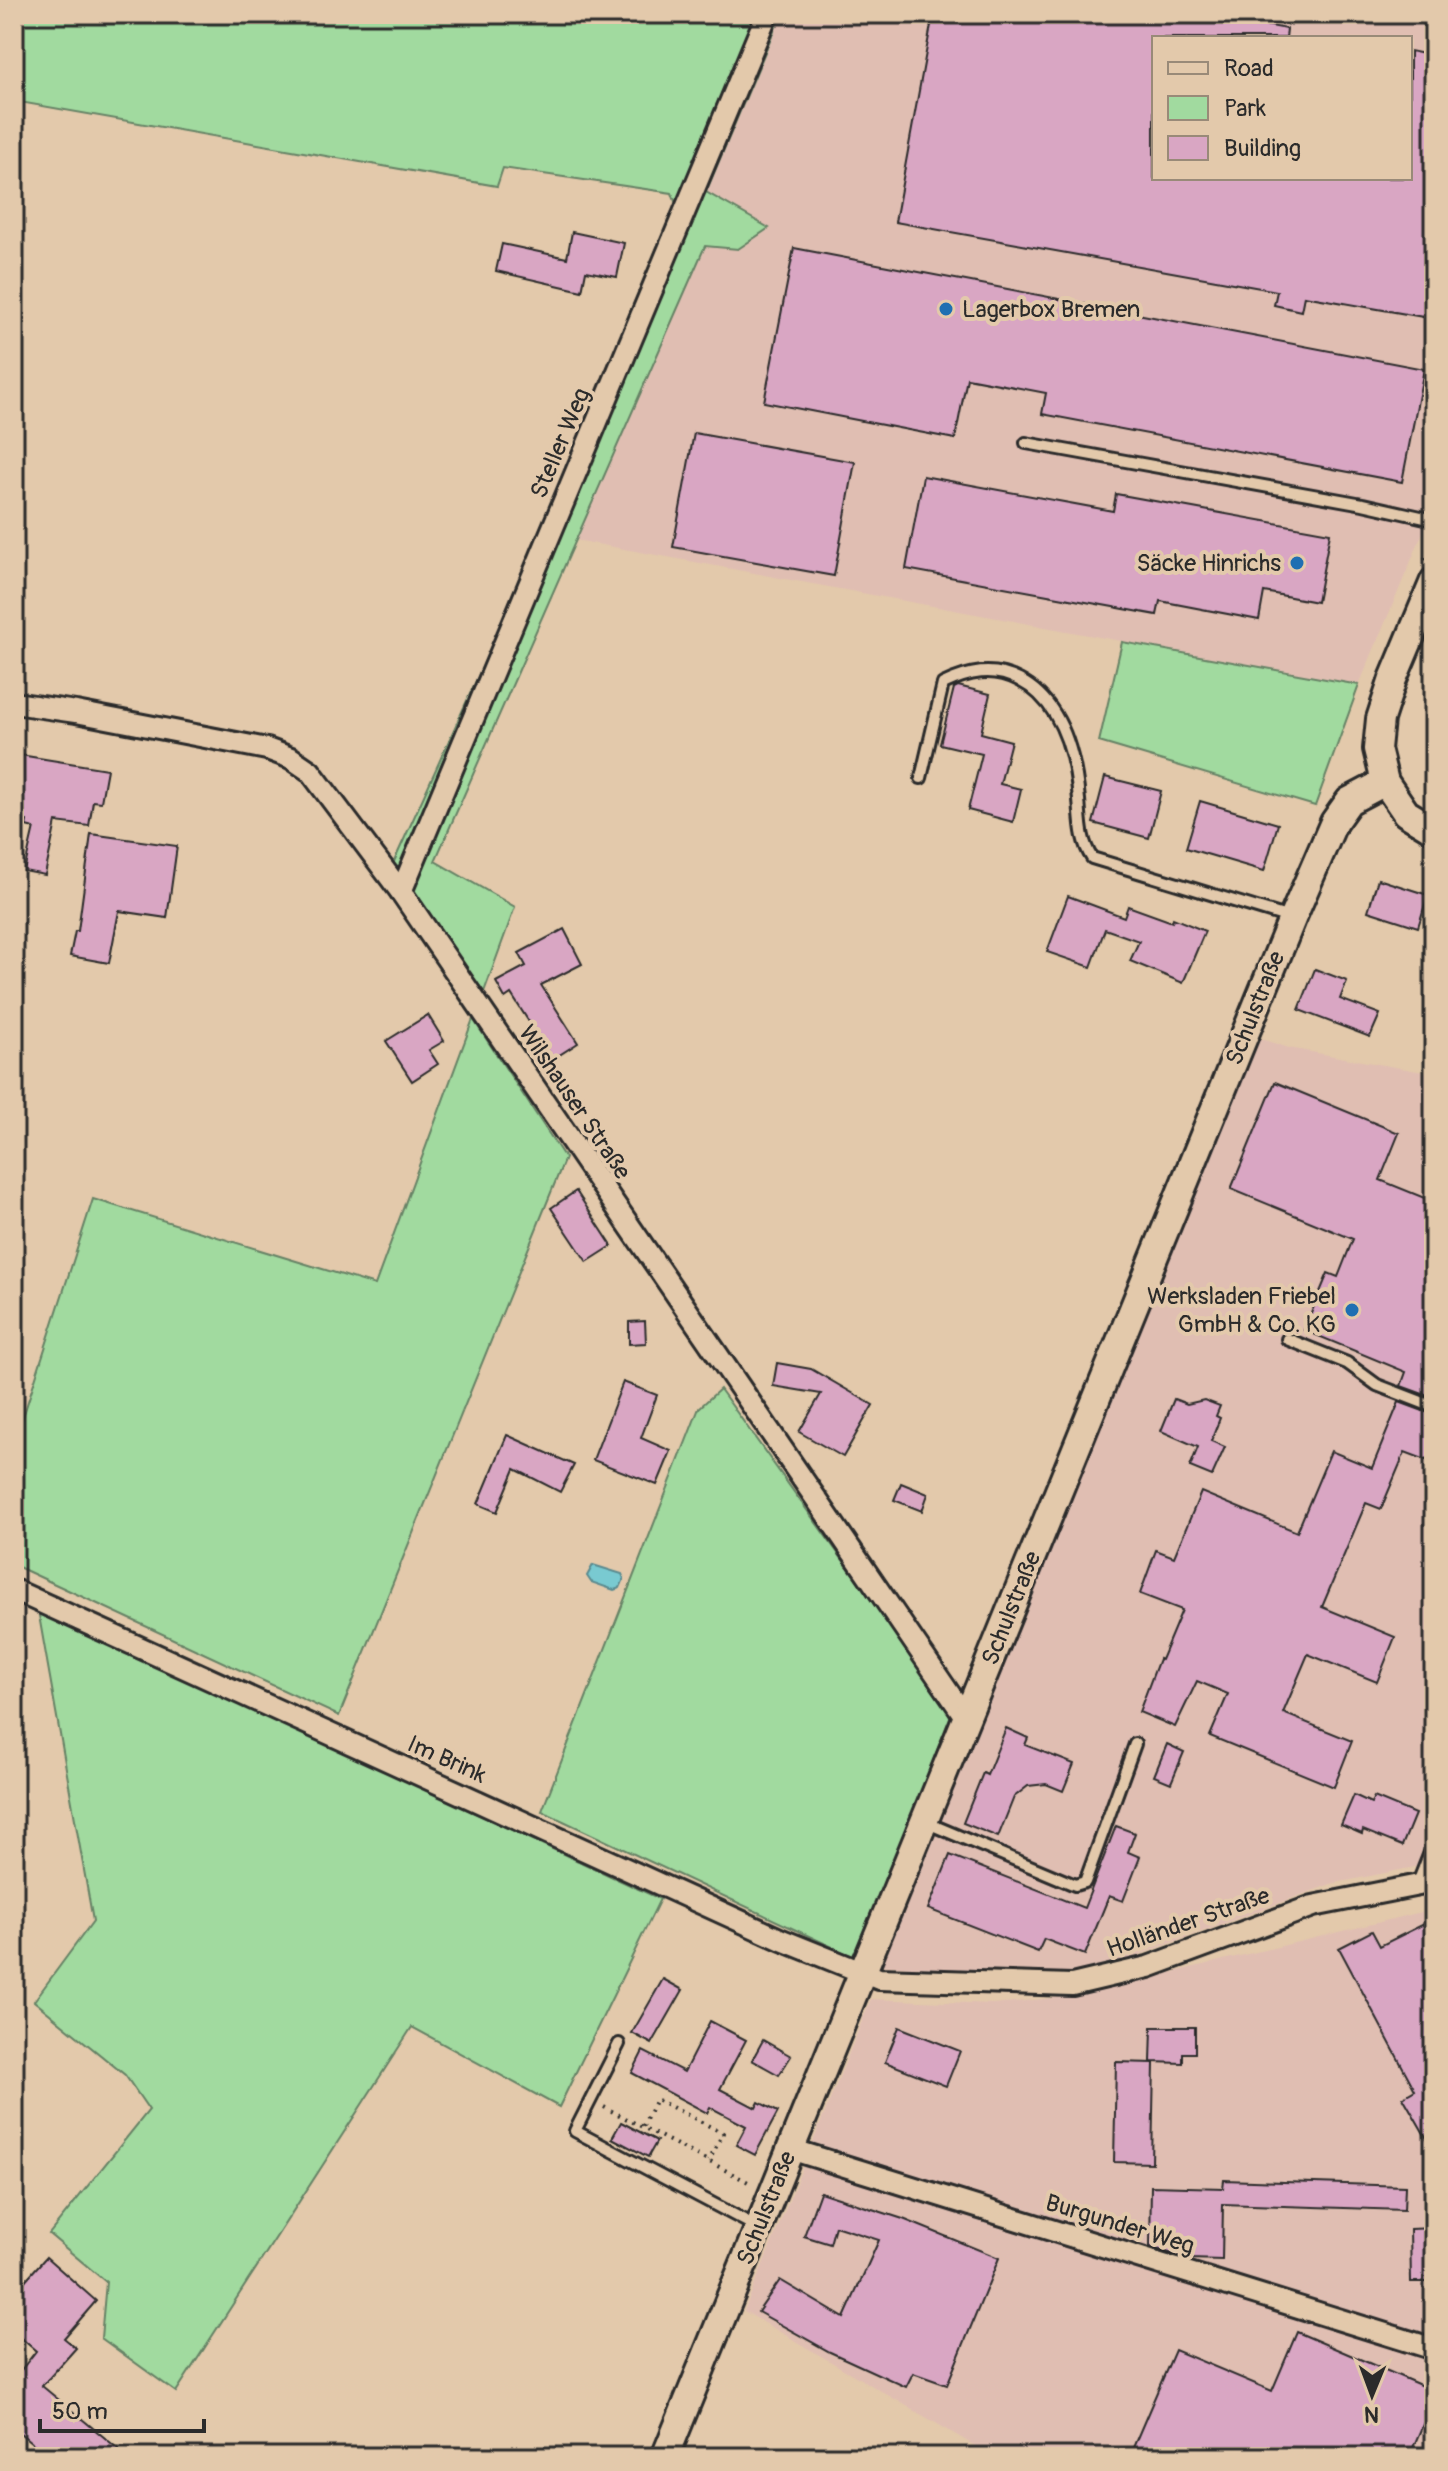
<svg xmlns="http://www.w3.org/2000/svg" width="1448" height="2471" viewBox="0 0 1448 2471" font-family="Pangolin,sans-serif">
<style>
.built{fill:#e0beb2;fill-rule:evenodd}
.green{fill:#a1da9f;stroke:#668265;stroke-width:2}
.water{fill:#79cad1;stroke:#5a8a8f;stroke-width:2}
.building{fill:#d9a6c3;stroke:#2b2b2b;stroke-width:2}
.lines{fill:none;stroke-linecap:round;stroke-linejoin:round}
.service-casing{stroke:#2b2b2b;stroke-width:16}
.minor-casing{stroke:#2b2b2b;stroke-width:26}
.tertiary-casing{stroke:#2b2b2b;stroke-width:32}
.path{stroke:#2b2b2b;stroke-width:4;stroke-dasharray:2 6;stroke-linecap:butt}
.service{stroke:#e3c9ab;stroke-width:10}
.minor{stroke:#e3c9ab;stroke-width:20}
.tertiary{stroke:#e3c9ab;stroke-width:26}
.poi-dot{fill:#1f6fb2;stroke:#e3c9ab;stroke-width:3}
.labels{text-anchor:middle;stroke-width:8;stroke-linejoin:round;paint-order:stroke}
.poi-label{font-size:24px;fill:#2b2b2b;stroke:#e3c9ab;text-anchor:end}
.street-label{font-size:24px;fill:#2b2b2b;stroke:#e3c9ab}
</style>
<rect width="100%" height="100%" fill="#e3c9ab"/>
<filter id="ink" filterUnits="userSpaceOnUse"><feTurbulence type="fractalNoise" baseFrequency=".0125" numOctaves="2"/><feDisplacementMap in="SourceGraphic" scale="16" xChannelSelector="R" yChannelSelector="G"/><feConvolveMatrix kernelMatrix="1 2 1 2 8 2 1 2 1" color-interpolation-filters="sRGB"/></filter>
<g filter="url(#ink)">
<g class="built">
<path d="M781,14H1434V506L1359,685L559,537ZM1154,38H1410V178H1154Z"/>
<path d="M1255,1037L1289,1048L1434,1074V1863L1331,1884L1079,1977L876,1965Z"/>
<path d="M1434,1909V2457H994L744,2311L871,1999L993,2004L1075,1996Z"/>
</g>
<g class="green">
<path d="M14,14H781L706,192L769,228L738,249L705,246L435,861L515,907L484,992L392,866L683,224L672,193L503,168L497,186L14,101Z"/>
<path d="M1122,642L1359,685L1315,806L1099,742Z"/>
<path d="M473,1019L565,1158L339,1716L14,1565V1445L93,1199L375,1285Z"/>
<path d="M720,1389L952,1712L856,1958L542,1811L699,1408Z"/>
<path d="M38,1610L660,1899L559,2107L412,2027L176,2392L101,2338L106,2282L49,2234L149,2110L125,2075L34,2001L93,1921Z"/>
</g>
<path class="water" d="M593,1565L622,1574L624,1579L620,1588L614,1590L591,1582L587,1576Z"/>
<g class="building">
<path d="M933,14H1204L1287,29L1286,38H1154V178H1410V51L1434,56V288L1429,318L1304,296L1301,311L1274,305L1277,291L895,222Z"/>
<path d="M572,232L624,243L617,277L586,271L582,291L496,271L502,244L567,258Z"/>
<path d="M794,248L1424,369L1402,482L1042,414L1046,393L967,378L955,439L764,402Z"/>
<path d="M694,433L855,462L834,576L673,547Z"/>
<path d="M923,476L1113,511L1116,494L1330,533L1317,602L1264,592L1259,620L1160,601L1157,615L906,569Z"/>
<path d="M958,686L990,694L981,733L1011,741L1000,784L1021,789L1013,822L968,810L982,754L940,744L954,688Z"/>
<path d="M14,754L107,769L101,802L93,801L89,826L56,822L45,875L24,871L34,828L26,826L27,821L14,819Z"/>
<path d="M1105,777L1161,791L1149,838L1093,823Z"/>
<path d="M1200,801L1278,824L1264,871L1186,848Z"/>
<path d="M91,834L177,846L167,918L119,911L109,963L70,956L75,931H78Z"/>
<path d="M1378,879L1428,895L1418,927L1368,911Z"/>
<path d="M1068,896L1124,917L1128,906L1172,922L1173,918L1205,931L1183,983L1130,961L1139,941L1105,929L1091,967L1047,952Z"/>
<path d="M564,929L582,964L541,985L578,1043L553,1059L511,994L505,998L496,982L526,966L519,953Z"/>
<path d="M1315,969L1347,981L1340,999L1380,1014L1370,1037L1299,1010Z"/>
<path d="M428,1015L444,1041L429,1050L438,1064L412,1081L386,1041Z"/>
<path d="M1275,1082L1399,1133L1380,1180L1432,1201L1425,1217L1434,1221V1398L1401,1386L1406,1372L1304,1330L1328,1273L1338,1277L1353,1239L1231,1189Z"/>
<path d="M576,1191L612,1246L587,1262L551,1208Z"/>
<path d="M645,1321L646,1343L629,1344V1322Z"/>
<path d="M777,1363L811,1369L873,1405L843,1457L799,1432L821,1394L773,1386Z"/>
<path d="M623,1382L657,1395L641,1438L671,1451L657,1485L593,1460Z"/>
<path d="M1174,1399L1187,1404L1204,1400L1220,1406L1216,1416L1220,1418L1211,1441L1225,1447L1212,1476L1190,1467L1198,1447L1161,1431Z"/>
<path d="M1399,1402L1434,1415V1463L1405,1452L1381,1509L1366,1503L1322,1607L1395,1637L1377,1682L1308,1654L1283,1713L1352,1741L1334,1787L1210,1736L1228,1694L1197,1681L1175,1727L1139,1712L1159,1659L1161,1660L1182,1610L1140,1594L1156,1550L1174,1557L1201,1492L1297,1532L1331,1451L1372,1468Z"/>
<path d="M507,1435L574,1465L560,1492L515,1469L497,1512L478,1504Z"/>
<path d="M901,1483L928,1494L922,1511L894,1500Z"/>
<path d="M1006,1728L1028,1738L1025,1745L1074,1764L1063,1791L1046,1784L1028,1786L1014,1797L998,1837L963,1823L983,1773L987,1775Z"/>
<path d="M1167,1744L1184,1752L1171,1783L1154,1776Z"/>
<path d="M1354,1795L1371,1803L1374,1797L1415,1814L1402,1846L1363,1830L1362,1834L1341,1825Z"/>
<path d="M1116,1826L1135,1833L1128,1852L1140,1857L1123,1901L1109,1896L1085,1955L1044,1939L1038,1952L928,1909L950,1855L1084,1908Z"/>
<path d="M1434,1919V2151L1403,2097L1415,2090L1339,1948L1372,1931L1380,1946Z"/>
<path d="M663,1979L683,1990L652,2044L632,2033Z"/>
<path d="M710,2021L746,2040L720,2089L756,2108L759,2102L778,2112L755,2155L736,2145L746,2126L710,2107L707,2113L632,2073L643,2051L684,2072Z"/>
<path d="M899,2027L960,2051L946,2086L885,2062Z"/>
<path d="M1152,2027H1195V2053H1183V2063L1151,2062Z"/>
<path d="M763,2040L791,2056L779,2075L752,2060Z"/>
<path d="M1116,2062L1154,2063L1152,2163L1114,2162Z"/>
<path d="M621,2122L657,2141L648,2157L612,2138Z"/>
<path d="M1224,2180L1405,2186L1404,2210L1223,2204L1222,2260L1189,2259L1150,2247L1151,2186L1223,2188Z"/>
<path d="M820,2192L903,2219L999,2258L947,2385L913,2373L906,2387L830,2352L758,2312L780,2280L844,2318L879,2240L835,2226L830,2244L804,2236Z"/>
<path d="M1434,2228V2282H1411L1410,2229Z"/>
<path d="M46,2257L96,2301L64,2338L76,2348L42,2386L128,2457H49L14,2428V2379L36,2351L14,2332V2293Z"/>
<path d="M1297,2332L1434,2391V2399L1409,2457H1129L1175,2350L1272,2391Z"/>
</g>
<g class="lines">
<g class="service-casing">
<g id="service">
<path d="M1026,443L1363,504L1434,520"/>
<path d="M921,778L943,684C968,672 993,666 1019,680C1062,702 1075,754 1079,800C1081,821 1080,840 1092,858L1290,918"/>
<path d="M1287,1339L1347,1363L1377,1385L1434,1407"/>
<path d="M925,1822L1075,1885L1085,1882L1135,1744"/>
<path d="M619,2044L575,2131L757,2227"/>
</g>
</g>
<g class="minor-casing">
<g id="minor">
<path d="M14,703L76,712L267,749L291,758L310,771L401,892L966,1718"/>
<path d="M401,892L767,14"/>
<path d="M14,1590L782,1940L879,1979L1072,1985L1148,1967L1313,1906L1434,1882"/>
<path d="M1423,1884L1434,1856"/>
<path d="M790,2149L1434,2349"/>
</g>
</g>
<g class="tertiary-casing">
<g id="tertiary">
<path d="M1434,581L1393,679L1380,719L1377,749L1385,782L1406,813L1434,830"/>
<path d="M665,2457L1292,919L1334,822L1349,801L1385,782"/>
</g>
</g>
<g class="path">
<path d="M1425,560L1434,541"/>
<path d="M604,2107L752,2184"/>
<path d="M643,2126L656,2099L723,2133L709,2161"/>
</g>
<use href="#service" class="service"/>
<use href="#minor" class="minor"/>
<use href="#tertiary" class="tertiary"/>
</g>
</g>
<g class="poi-dot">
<circle cx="946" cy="309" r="8"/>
<circle cx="1297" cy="563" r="8"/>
<circle cx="1352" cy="1310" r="8"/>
</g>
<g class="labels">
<g class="poi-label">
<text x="962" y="317" text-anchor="start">Lagerbox Bremen</text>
<text x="1281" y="571">Säcke Hinrichs</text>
<text x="1336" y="1304">Werksladen Friebel<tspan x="1336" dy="28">GmbH &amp; Co. KG</tspan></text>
</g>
<g class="street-label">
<text transform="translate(560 443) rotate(-67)" y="8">Steller Weg</text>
<text transform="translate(1255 1008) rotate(-68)" y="8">Schulstraße</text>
<text transform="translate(575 1102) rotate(56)" y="8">Wilshauser Straße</text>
<text transform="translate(1011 1608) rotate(-68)" y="8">Schulstraße</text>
<text transform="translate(447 1759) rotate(24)" y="8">Im Brink</text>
<text transform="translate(1188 1922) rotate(-19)" y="8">Holländer Straße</text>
<text transform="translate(766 2208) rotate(-68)" y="8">Schulstraße</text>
<text transform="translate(1120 2224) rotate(17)" y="8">Burgunder Weg</text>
</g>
</g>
<rect width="1448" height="2471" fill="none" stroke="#e3c9ab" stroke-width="48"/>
<rect x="24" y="24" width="1400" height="2423" fill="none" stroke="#2b2b2b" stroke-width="3" filter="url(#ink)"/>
<rect x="1152" y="36" width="260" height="144" fill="#e3c9ab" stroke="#998a78" stroke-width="2"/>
<rect x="1168" y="62" width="40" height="12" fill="#e3c9ab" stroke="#998a78" stroke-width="2"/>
<text x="1224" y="76" font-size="24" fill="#2b2b2b">Road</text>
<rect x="1168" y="96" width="40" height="24" fill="#a1da9f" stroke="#998a78" stroke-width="2"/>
<text x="1224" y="116" font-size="24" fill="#2b2b2b">Park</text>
<rect x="1168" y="136" width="40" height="24" fill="#d9a6c3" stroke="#998a78" stroke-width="2"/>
<text x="1224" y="156" font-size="24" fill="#2b2b2b">Building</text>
<g transform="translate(1372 2395) rotate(181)" stroke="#e3c9ab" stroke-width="6" paint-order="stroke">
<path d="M0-6L14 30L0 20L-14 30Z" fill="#2b2b2b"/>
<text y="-12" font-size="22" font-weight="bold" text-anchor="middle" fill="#2b2b2b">N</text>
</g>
<path d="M40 2419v12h164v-12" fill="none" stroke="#2b2b2b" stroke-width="4"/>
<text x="52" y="2419" font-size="24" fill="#2b2b2b" stroke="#e3c9ab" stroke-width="6" paint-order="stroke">50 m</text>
</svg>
